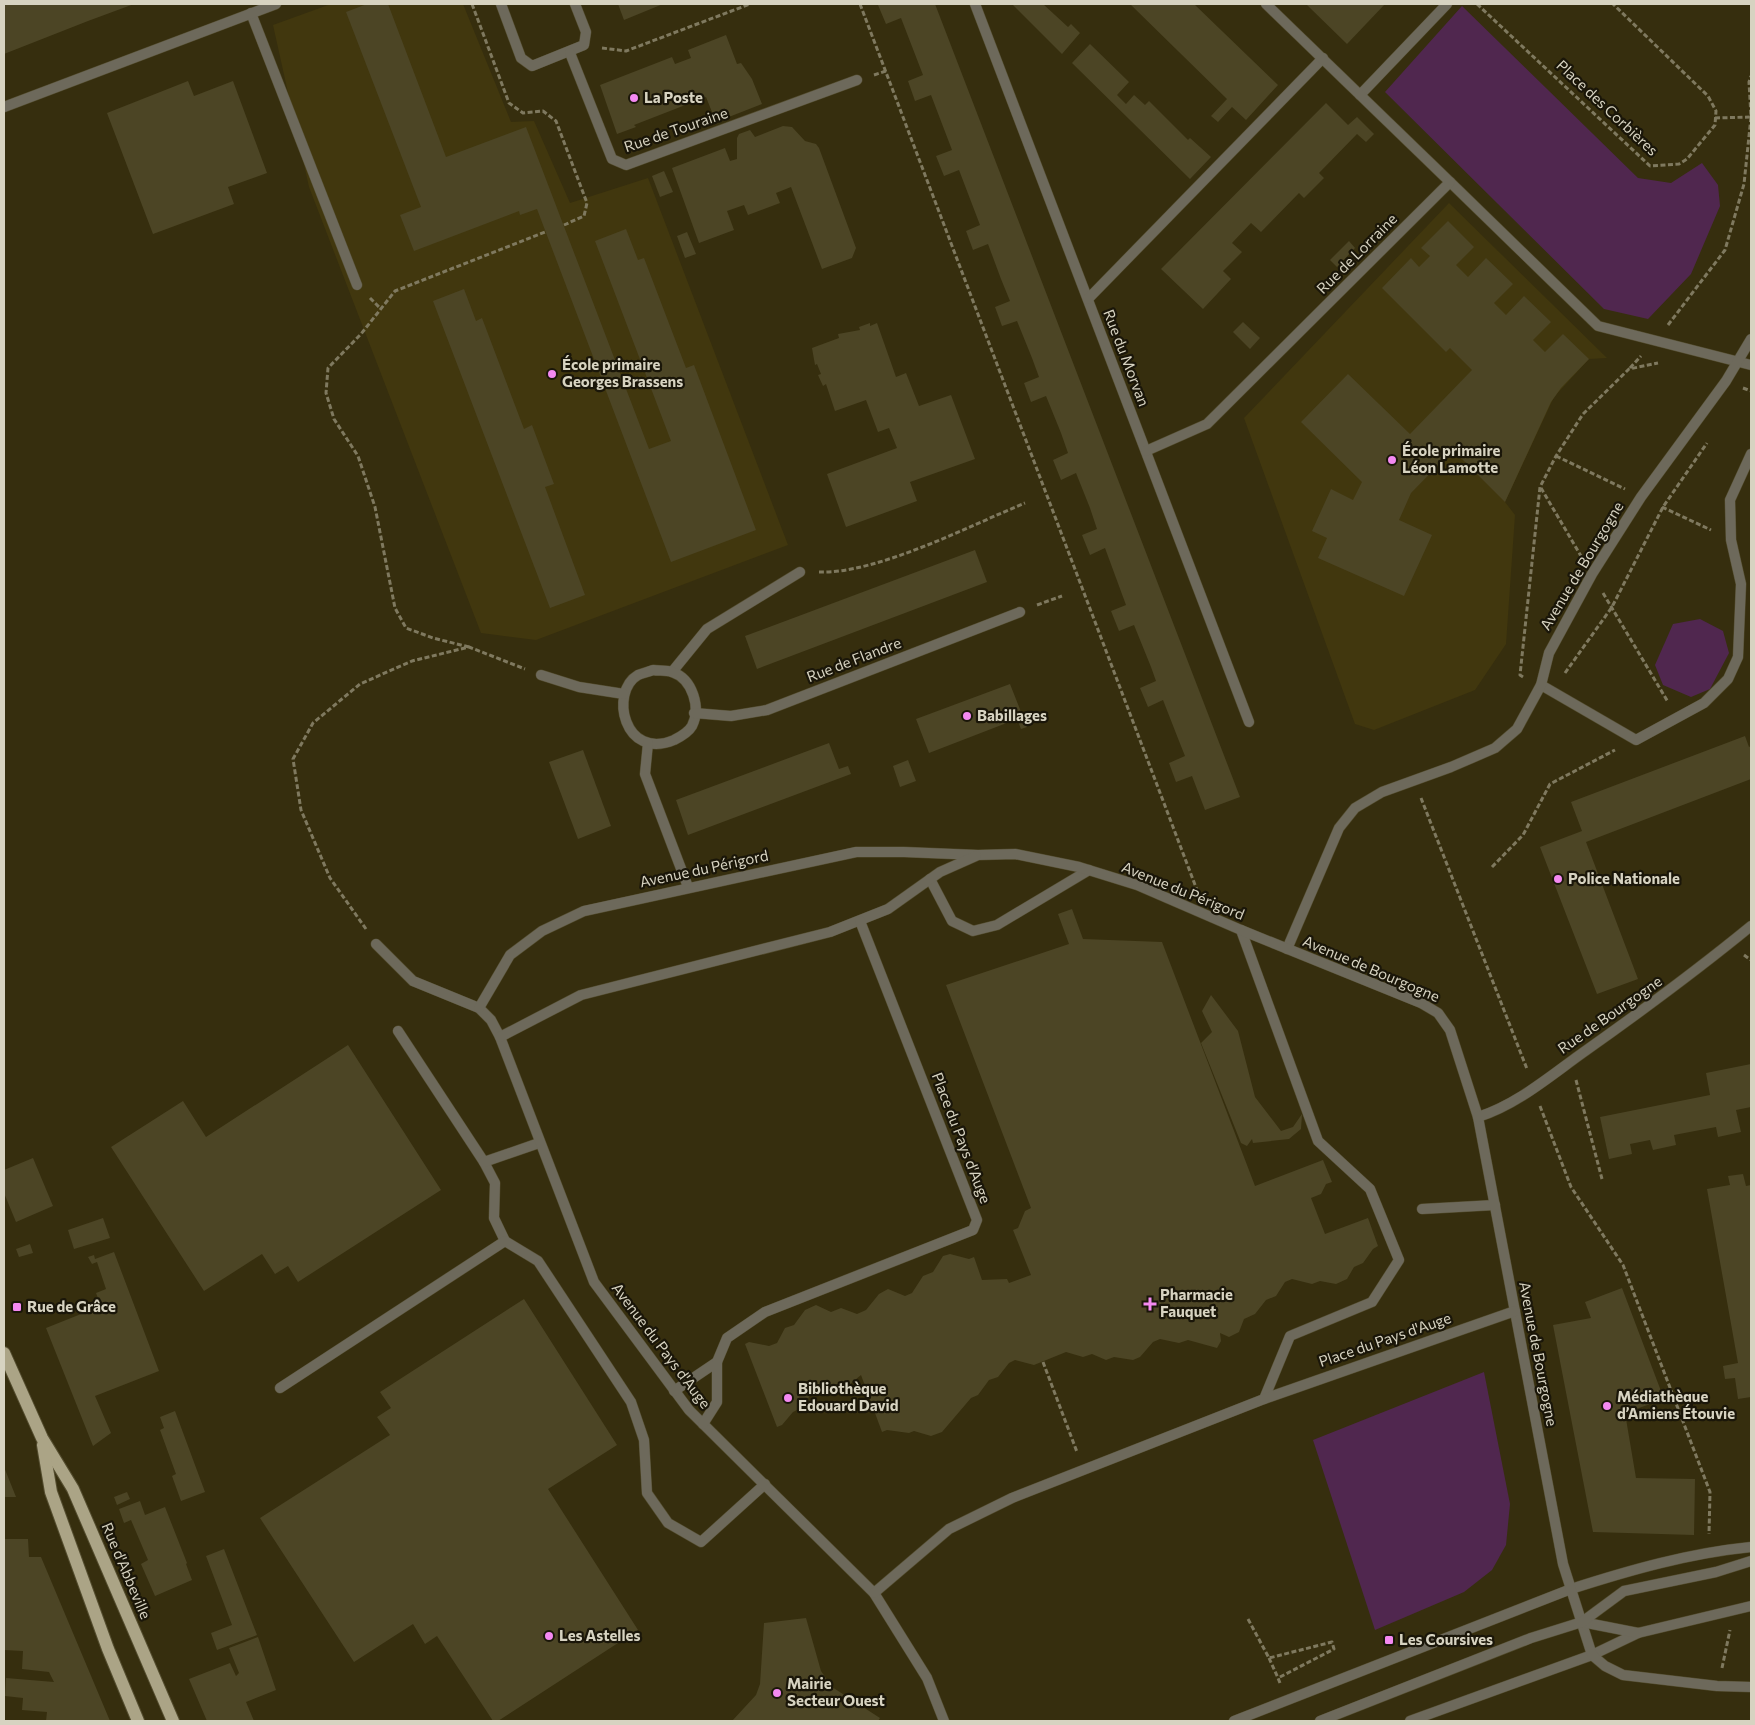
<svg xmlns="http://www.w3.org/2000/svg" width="1755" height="1725" viewBox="0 0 1755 1725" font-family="Commissioner,sans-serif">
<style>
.built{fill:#41370e}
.green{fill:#50274f}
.building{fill:#4c4525}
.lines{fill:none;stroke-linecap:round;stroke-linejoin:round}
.service-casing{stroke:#534c2e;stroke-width:11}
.pedestrian-casing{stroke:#534c2e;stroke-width:11}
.minor-casing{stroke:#534c2e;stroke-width:11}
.tertiary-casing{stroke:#534c2e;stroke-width:11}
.primary-casing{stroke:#534c2e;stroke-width:14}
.path{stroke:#7f795f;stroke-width:3;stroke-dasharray:5 2.5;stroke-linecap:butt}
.service{stroke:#6d695b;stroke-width:10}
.pedestrian{stroke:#6d695b;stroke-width:10}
.minor{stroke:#6d695b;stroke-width:10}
.tertiary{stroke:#6d695b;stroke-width:10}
.primary{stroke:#aba486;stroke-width:12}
.poi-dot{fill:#f489f1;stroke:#1a1609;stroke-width:2}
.labels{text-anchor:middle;stroke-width:4.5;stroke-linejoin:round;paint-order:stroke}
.poi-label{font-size:15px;font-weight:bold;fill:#d7d3c1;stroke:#1a1609;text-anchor:start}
.street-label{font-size:15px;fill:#d7d3c1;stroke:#1a1609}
</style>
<rect width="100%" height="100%" fill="#362e0e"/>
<g class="built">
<path d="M331,4H463L511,122L534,121L570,203L648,178L788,545L536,640L481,633L309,187L273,25Z"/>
<path d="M1449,203L1607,358L1589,359L1554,397L1505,502L1515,515L1506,644L1475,690L1374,730L1355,724L1244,418Z"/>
</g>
<g class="green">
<path d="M1462,6L1638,178L1671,183L1702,163L1718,185L1720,206L1691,274L1648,319L1604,309L1385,92Z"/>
<path d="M1700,619L1723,631L1729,653L1710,689L1691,697L1663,685L1655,665L1673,624Z"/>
<path d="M1484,1372L1510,1504L1506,1545L1492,1570L1464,1592L1375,1630L1313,1440Z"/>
</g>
<g class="building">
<path d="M134,4L88,21L4,54V5Z"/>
<path d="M367,4H388L446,157L526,127L649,449L671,441L595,241L626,229L638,260L644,258L686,368L694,365L756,530L671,562L537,209L520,215L519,211L414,251L400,215L421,207L346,12Z"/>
<path d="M618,4H663L624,20Z"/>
<path d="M880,4H935L1240,797L1205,810L1192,776L1176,782L1169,763L1185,756L1179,741L1163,700L1148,707L1140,688L1156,681L1151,667L1134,625L1119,631L1111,611L1126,605L1105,548L1090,555L1082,535L1097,529L1090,508L1076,473L1061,480L1053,460L1068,453L1061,433L1046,396L1031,402L1024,383L1039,377L1032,358L1017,321L1002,326L995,307L1010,301L1001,279L988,244L973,250L966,231L980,225L959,170L944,176L936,156L952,150L931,95L915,101L908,81L923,75L901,18L886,24L878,5Z"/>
<path d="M1014,4H1043L1068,27L1071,24L1080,33L1062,54L1013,5Z"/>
<path d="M1130,4H1194L1278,85L1246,120L1232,107L1218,122L1211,116L1227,99Z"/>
<path d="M1306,4H1385L1347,44Z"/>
<path d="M726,35L737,64L741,63L752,79L762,104L716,122L706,97L634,125L636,127L617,134L600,85L672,57L675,64L691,58L688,50Z"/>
<path d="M1090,44L1129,82L1117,95L1126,104L1134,95L1145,105L1149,101L1188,140L1190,138L1211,157L1190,179L1072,63Z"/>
<path d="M188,81L194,96L233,81L267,173L228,187L234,204L153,234L107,113Z"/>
<path d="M1326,103L1348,125L1357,117L1374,134L1366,142L1357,134L1319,173L1324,178L1304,198L1299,193L1261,232L1251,223L1232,243L1242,252L1223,271L1231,279L1203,309L1161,269Z"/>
<path d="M783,126L792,127L805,141L816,144L819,148L856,248L852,258L822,269L791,187L776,193L780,203L748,215L744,205L727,211L734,230L699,243L672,168L725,148L730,161L737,159V138L739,134L750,130L755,137Z"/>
<path d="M664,171L673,192L660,197L652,176Z"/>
<path d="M1448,221L1474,247L1456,265L1468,277L1486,258L1513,284L1494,303L1506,315L1524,296L1551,322L1533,340L1545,352L1563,334L1589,359L1561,388L1551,402L1505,502L1453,450L1411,493L1399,520L1432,535L1404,596L1318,558L1327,538L1312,531L1331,489L1353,500L1362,482L1301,422L1348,374L1410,434L1472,370L1450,348L1446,352L1382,288L1411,258L1419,267L1430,256L1421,248Z"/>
<path d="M687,232L696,254L685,258L677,236Z"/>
<path d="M1349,241L1355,248L1337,267L1330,260Z"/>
<path d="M464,289L476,321L482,318L524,429L532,425L554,484L545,487L585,595L550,608L433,301Z"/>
<path d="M1243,322L1260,338L1250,349L1233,332Z"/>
<path d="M870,323V326L877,323L896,377L906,373L919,406L951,395L975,459L910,482L917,501L846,527L827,474L897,448L889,428L878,432L866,400L835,411L826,384L823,386L818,375L821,374L817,364L815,365L812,348L839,338L838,334L860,330L859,327Z"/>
<path d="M975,550L987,582L757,669L745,636Z"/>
<path d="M1010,684L1027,727L1021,729L1017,719L929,753L916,719Z"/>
<path d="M1745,736L1749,747L1751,746V779L1586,842L1638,979L1597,994L1540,847L1582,831L1571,802Z"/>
<path d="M829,743L839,769L848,766L851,774L688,835L676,800Z"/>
<path d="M583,750L611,826L578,839L549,762Z"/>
<path d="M908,760L916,781L900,787L893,766Z"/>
<path d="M1072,909L1083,939L1162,942L1255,1186L1323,1160L1332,1182L1326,1184L1321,1194L1311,1198L1325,1234L1368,1218L1378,1246L1373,1249L1363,1263L1354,1267L1347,1279L1336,1284L1320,1281L1312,1284L1292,1279L1285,1282L1276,1296L1266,1300L1255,1314L1244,1319L1239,1332L1229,1337L1220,1333L1221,1341L1217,1348L1188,1340L1179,1343L1160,1339L1153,1342L1140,1357L1133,1360L1114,1357L1106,1360L1092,1354L1083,1357L1066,1352L1034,1365L1015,1360L1009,1363L998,1377L989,1380L978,1395L971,1398L942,1432L931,1436L914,1431L909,1433L887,1430L882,1432L861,1375L836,1396L818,1390L812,1393L801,1408L793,1412L782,1425L777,1427L745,1344L749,1342L769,1346L777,1343L785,1328L794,1325L805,1310L816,1305L831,1312L841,1308L857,1314L866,1310L879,1294L888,1289L905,1296L912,1293L923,1276L933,1272L943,1256L950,1254L969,1259L974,1257L982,1280L1007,1279L1009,1283L1031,1275L1013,1230L1018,1228L1025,1211L1031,1208L946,985L1069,944L1058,914Z"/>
<path d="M1211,995L1238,1031L1255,1097L1281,1131L1293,1127L1302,1114L1301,1129L1289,1139L1253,1143L1252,1139L1247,1146L1241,1143L1201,1043L1212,1032L1202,1011Z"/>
<path d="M348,1045L441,1190L298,1282L288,1266L275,1274L262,1254L204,1291L111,1147L183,1101L206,1137Z"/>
<path d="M1751,1064V1107L1736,1110L1741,1132L1718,1137L1716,1127L1674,1135L1676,1145L1653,1150L1650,1140L1630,1144L1632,1154L1609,1159L1600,1117L1710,1095L1706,1073Z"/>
<path d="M33,1158L53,1206L16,1222L4,1193V1170Z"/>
<path d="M1743,1174L1746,1186L1751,1185V1397L1738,1399L1735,1378L1725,1379L1723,1366L1738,1363L1707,1189L1730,1185L1728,1176Z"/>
<path d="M103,1218L110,1238L74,1249L68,1230Z"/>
<path d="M30,1244L33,1253L19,1257L16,1249Z"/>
<path d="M114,1252L159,1371L95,1396L111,1433L93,1446L46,1328L101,1306L96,1293L106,1289L97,1262L92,1264L88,1257L94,1255L95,1259Z"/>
<path d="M1622,1288L1664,1399L1625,1413L1636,1478L1695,1479L1694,1535L1593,1532L1553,1325L1591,1318L1585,1302Z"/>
<path d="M524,1299L617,1445L548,1489L638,1630L498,1721H493L437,1636L425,1644L413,1624L354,1662L260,1518L390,1435L377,1417L391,1408L380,1392Z"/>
<path d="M175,1411L205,1492L181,1501L172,1476L176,1474L160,1430L164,1428L160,1417Z"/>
<path d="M4,1467L16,1497H4Z"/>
<path d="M127,1492L130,1499L117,1505L114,1497Z"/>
<path d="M140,1501L145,1515L165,1507L187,1563L186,1564L192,1580L155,1596L141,1564L148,1560L131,1520L124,1523L119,1509Z"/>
<path d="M4,1539H28L29,1557H41L110,1721H46L47,1712L22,1710L23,1698L5,1696L6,1678L54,1682L49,1672L22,1669L23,1651L4,1650Z"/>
<path d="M224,1549L257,1635L217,1650L211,1633L232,1625L206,1556Z"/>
<path d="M806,1618L821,1671L832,1687L880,1718L878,1721H732L756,1695L760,1684L764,1623Z"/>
<path d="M258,1637L276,1690L246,1702L254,1721H207L189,1679L230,1663L236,1676L239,1673L229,1648Z"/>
</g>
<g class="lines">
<g class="service-casing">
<g id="service">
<path d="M501,4L521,58L532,66L584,45L586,32L575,4"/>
<path d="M251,13L357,285"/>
<path d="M672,672L707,629L800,572"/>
<path d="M930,879L952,921L973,931L997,925L1089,870"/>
<path d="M398,1031L484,1162L495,1183L494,1218L505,1241"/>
<path d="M484,1162L539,1143"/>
<path d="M280,1388L505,1241L538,1261L631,1402L644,1440L647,1493L668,1523L701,1542L765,1484"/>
<path d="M1234,1721L1571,1589C1630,1570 1690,1553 1751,1547"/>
<path d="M1410,1721L1592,1655L1638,1633"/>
</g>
</g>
<g class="pedestrian-casing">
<g id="pedestrian">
<path d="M1541,685L1636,740L1704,703L1728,679L1738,657L1741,584L1731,540L1730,500L1751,454"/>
<path d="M1241,930L1318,1141L1370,1189L1399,1260L1372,1302L1290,1336L1264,1399"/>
<path d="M1422,1209L1495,1205"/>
</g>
</g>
<g class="minor-casing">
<g id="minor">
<path d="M975,4L1249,722"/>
<path d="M570,53L612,159L626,165L857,80"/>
<path d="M1360,95L1447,4"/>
<path d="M4,107L276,4"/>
<path d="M1450,182L1598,326L1751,365"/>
<path d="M1088,299L1323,58"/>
<path d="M1146,451L1207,424L1450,182L1266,4"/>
<path d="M653,670C659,671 666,670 672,672C693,679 701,708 692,726C688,733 680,737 674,740C624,761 609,692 638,675C643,673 648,672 653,670Z"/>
<path d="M541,675L579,687L624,694"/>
<path d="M694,713L731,716L767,710L1020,612"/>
<path d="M648,743L645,774L688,887"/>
<path d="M376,944L413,981L479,1008L491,1020L500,1037L594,1282L689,1410L874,1593L927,1678L944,1721"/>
<path d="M1287,949L1339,828L1355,808L1382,792L1451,767L1495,748L1517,729L1541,685L1549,653L1592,574L1641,497L1726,381L1751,339"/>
<path d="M479,1008L510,955L542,931L584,911L856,852H904L978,855L1015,854L1079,867L1137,885L1241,930L1421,1003L1438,1013L1450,1030L1478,1117L1563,1564L1592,1655L1605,1666L1623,1675L1717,1686L1751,1687"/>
<path d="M500,1037L581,995L830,932L888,909L940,872L976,856"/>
<path d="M1478,1117C1516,1105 1549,1077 1581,1054C1639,1013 1696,971 1751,926"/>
<path d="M674,1391L717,1362"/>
<path d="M703,1424L717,1402V1362L727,1338L765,1312L973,1230L977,1220L860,921"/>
<path d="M874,1593L949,1529L1012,1498L1264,1399L1515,1311"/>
</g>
</g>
<g class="tertiary-casing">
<g id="tertiary">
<path d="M1582,1622L1638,1633L1751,1606"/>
<path d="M1320,1721L1531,1638L1582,1622L1624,1591L1716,1572L1751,1561"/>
</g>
</g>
<g class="primary-casing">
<g id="primary">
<path d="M4,1353L42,1438L73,1489L173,1721"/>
<path d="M43,1445L51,1492L108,1649L138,1721"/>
</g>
</g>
<g class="path">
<path d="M472,4L509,103L523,113L543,111L556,121L587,203L584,216L564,225"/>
<path d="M860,4L1197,890"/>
<path d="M1477,4L1650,166L1679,164L1687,159L1715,125L1716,111L1708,96L1613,4"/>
<path d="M602,48L626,51L750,4"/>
<path d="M874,75L886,71"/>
<path d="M1715,118L1751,117"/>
<path d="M370,298L381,309"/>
<path d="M1668,325L1725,250L1744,184L1751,117L1749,82L1751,76"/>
<path d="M1630,368L1641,356"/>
<path d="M1743,388L1751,391"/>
<path d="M1556,456L1625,489"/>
<path d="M1541,488L1581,556"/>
<path d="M1662,507L1711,530"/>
<path d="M819,572C877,574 969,526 1025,503"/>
<path d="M1603,593L1668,702"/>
<path d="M1037,605L1062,596"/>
<path d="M469,647L433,638L406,628L395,608L375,507L358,456L334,419L326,393L328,368L361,334L395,291L545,232"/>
<path d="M1565,673L1612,607L1663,507L1707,443"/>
<path d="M1523,677L1520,675L1540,487L1556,456L1583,414L1629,369L1658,363"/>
<path d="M1421,798L1527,1069"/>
<path d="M1492,867L1523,835L1550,784L1615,750"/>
<path d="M366,929L330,878L301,810L293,759L313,723L360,684L412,661L469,647L525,669"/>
<path d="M1744,955L1751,960"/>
<path d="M1576,1080L1602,1179"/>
<path d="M1540,1106L1571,1187L1623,1265L1710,1492L1709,1534"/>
<path d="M1043,1362L1077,1452"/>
<path d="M1248,1619L1269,1658L1332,1642L1334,1649L1278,1678L1280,1683"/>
<path d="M1269,1658L1278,1678"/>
<path d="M1722,1668L1730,1630"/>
</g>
<use href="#service" class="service"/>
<use href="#pedestrian" class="pedestrian"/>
<use href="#minor" class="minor"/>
<use href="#tertiary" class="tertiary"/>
<use href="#primary" class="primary"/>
</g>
<g class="poi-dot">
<circle cx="634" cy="98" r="5"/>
<circle cx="552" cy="374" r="5"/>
<circle cx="1392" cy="460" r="5"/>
<circle cx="967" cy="716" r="5"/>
<circle cx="1558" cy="879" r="5"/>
<path d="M1147.5 1296.5h5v5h5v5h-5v5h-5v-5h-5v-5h5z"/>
<rect x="12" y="1302" width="10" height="10" rx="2.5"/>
<circle cx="788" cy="1398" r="5"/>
<circle cx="1607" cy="1406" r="5"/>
<circle cx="549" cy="1636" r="5"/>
<rect x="1384" y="1635" width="10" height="10" rx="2.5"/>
<circle cx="777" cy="1693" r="5"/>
</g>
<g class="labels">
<g class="poi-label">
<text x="644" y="103">La Poste</text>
<text x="562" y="370">École primaire<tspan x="562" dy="17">Georges Brassens</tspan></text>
<text x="1402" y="456">École primaire<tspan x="1402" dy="17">Léon Lamotte</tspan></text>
<text x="977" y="721">Babillages</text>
<text x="1568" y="884">Police Nationale</text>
<text x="1160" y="1300">Pharmacie<tspan x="1160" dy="17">Fauquet</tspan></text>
<text x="27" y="1312">Rue de Grâce</text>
<text x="798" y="1394">Bibliothèque<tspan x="798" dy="17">Edouard David</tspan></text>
<text x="1617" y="1402">Médiathèque<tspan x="1617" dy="17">d’Amiens Étouvie</tspan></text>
<text x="559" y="1641">Les Astelles</text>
<text x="1399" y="1645">Les Coursives</text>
<text x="787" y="1689">Mairie<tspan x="787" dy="17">Secteur Ouest</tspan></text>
</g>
<g class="street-label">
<text transform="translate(1607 108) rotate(43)" y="5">Place des Corbières</text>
<text transform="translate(676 130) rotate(-19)" y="5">Rue de Touraine</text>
<text transform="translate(1357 254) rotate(-45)" y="5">Rue de Lorraine</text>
<text transform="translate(1126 358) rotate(69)" y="5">Rue du Morvan</text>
<text transform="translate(1582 566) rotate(-59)" y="5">Avenue de Bourgogne</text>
<text transform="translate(854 660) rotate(-21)" y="5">Rue de Flandre</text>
<text transform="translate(704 869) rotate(-12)" y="5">Avenue du Périgord</text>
<text transform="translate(1183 891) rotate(22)" y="5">Avenue du Périgord</text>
<text transform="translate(1371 969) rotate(23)" y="5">Avenue de Bourgogne</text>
<text transform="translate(1610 1015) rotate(-35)" y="5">Rue de Bourgogne</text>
<text transform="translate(961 1138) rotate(69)" y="5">Place du Pays d'Auge</text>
<text transform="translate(1385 1340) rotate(-19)" y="5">Place du Pays d'Auge</text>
<text transform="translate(661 1346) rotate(53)" y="5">Avenue du Pays d'Auge</text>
<text transform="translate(1538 1354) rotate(79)" y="5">Avenue de Bourgogne</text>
<text transform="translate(126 1571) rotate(67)" y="5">Rue d'Abbeville</text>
</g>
</g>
<rect width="1755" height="1725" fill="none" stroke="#d7d3c1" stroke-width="10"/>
</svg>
